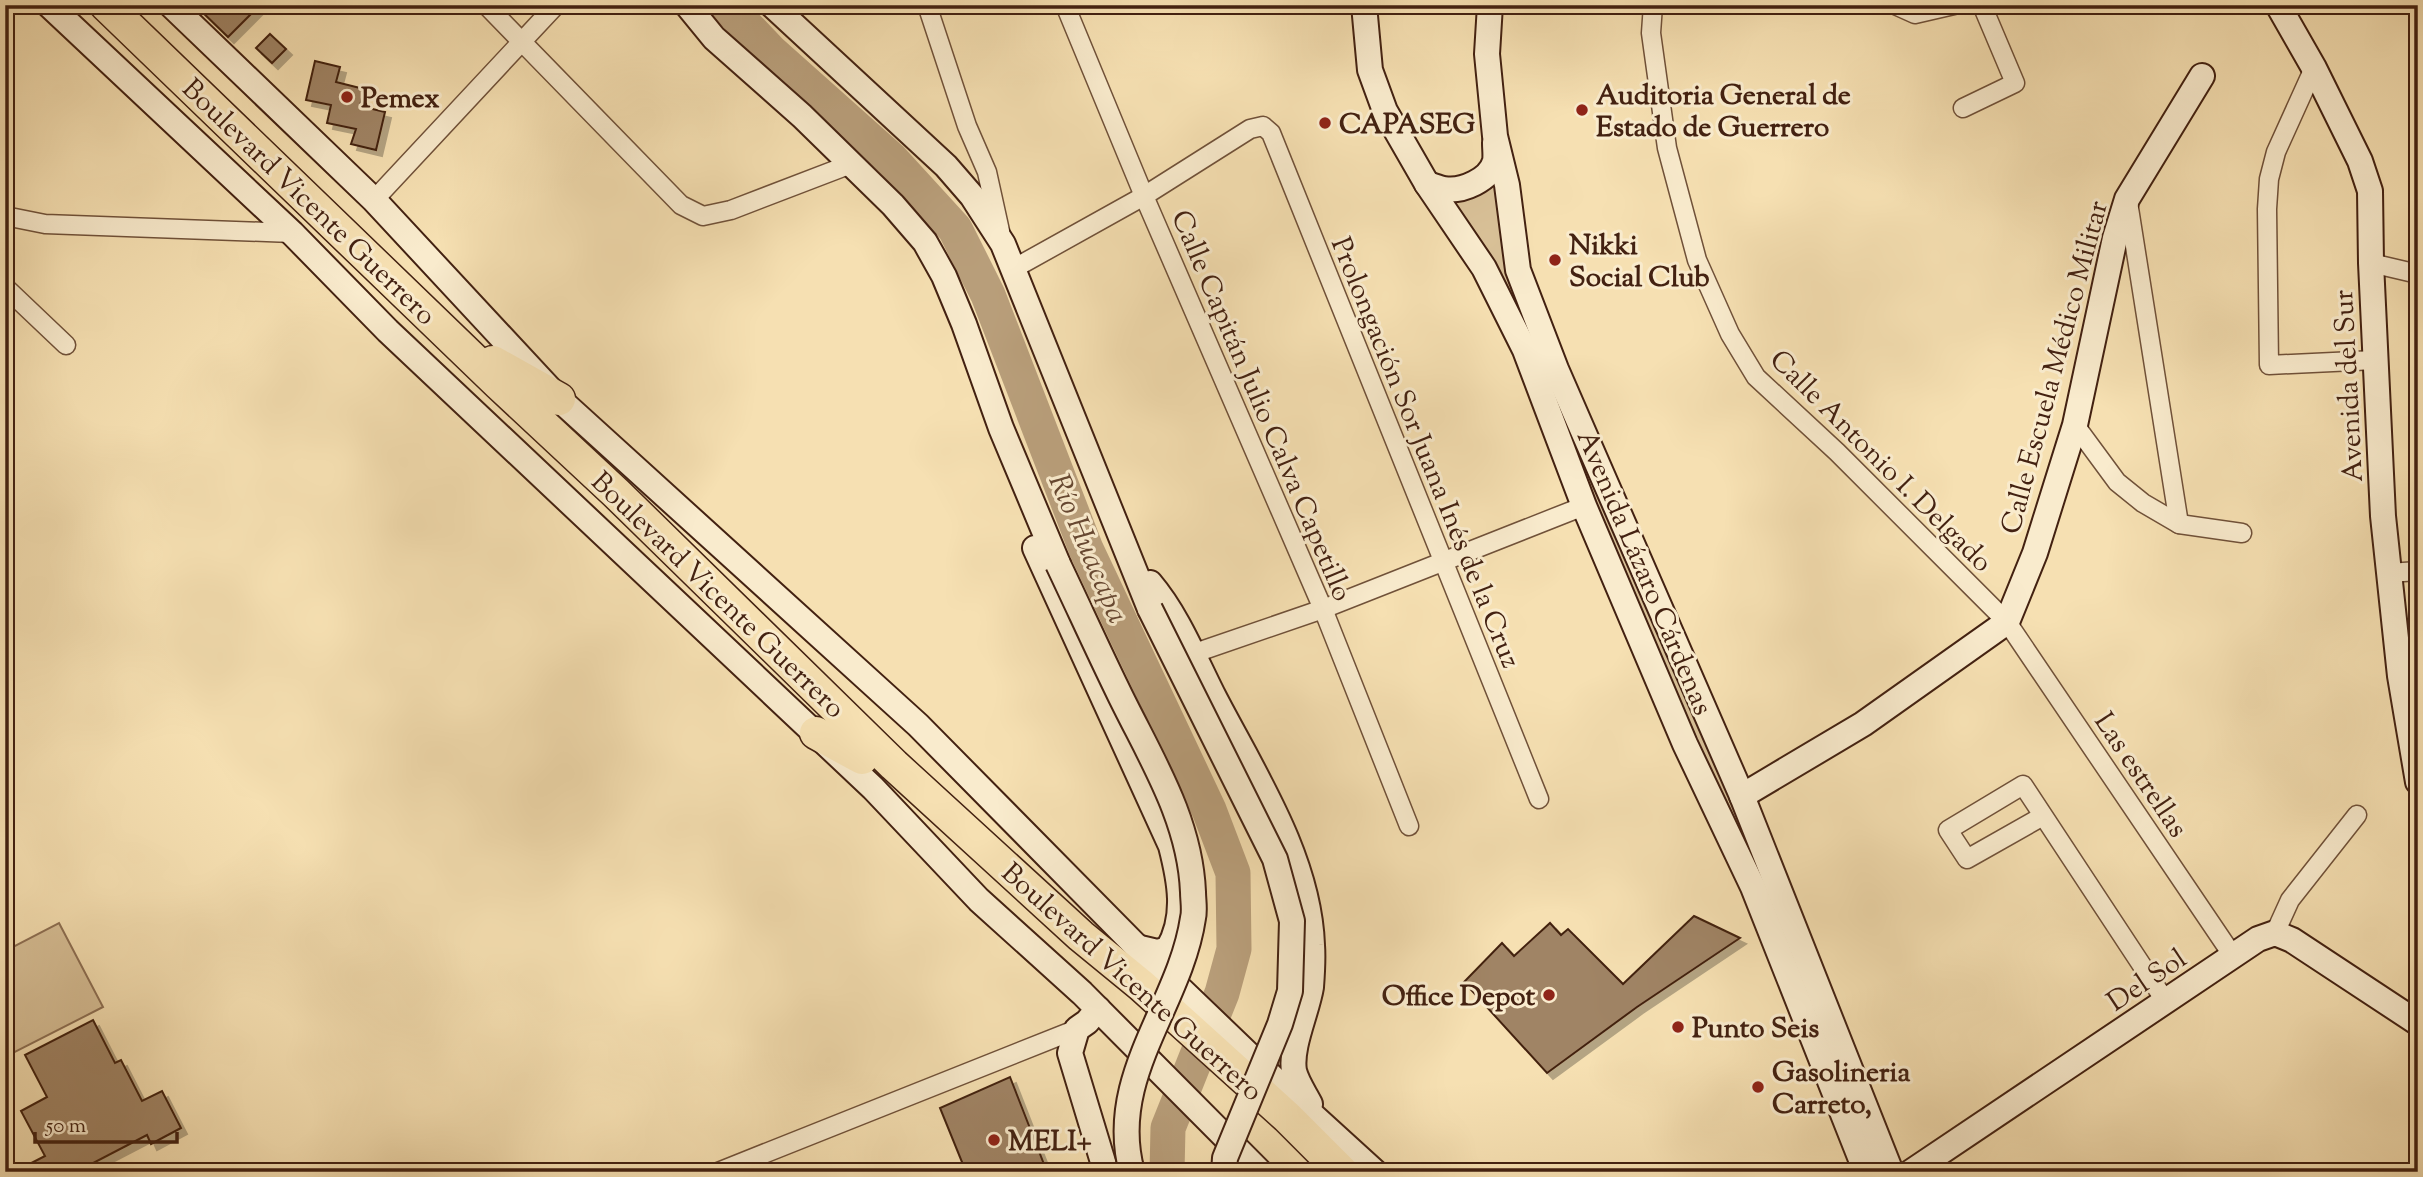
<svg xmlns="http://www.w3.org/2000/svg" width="2423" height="1177" viewBox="0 0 2423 1177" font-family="'Sorts Mill Goudy',serif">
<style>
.green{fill:#d8c097;stroke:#8e7054;stroke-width:2}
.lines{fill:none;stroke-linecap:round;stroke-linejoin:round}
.river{stroke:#b99f7b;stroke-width:35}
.building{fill:#a08465;stroke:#432111;stroke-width:2;filter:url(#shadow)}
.street-casing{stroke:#705139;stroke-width:21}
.secondary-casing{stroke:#432111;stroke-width:28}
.highway-casing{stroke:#432111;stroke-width:35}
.street{stroke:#f9ebcd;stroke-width:18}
.secondary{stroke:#f9ebcd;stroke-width:24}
.highway{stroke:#f6e0b2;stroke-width:32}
.secondary-bridge-casing{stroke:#432111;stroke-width:28;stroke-linecap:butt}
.secondary-bridge{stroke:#f9ebcd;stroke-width:24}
.poi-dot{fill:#8f2418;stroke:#f9ebcd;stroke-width:2.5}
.labels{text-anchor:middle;stroke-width:6;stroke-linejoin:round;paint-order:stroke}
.poi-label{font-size:28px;font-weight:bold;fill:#432111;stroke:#f9ebcd;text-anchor:start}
.street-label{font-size:28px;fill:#432111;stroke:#f9ebcd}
.water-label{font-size:30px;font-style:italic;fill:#664731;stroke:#f9ebcd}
</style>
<defs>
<filter id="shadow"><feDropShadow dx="6" dy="6" stdDeviation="0" flood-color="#0004"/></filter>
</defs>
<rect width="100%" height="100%" fill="#f6e0b2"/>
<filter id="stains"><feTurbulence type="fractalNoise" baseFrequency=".00286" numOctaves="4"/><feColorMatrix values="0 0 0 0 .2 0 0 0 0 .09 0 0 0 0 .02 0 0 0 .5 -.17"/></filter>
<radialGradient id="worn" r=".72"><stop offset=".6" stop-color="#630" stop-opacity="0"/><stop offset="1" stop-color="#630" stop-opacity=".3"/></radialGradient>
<g class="green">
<path d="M1494,178L1737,808L1777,924L1683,708L1449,197Z"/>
<path d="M59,923L103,1007L9,1055L5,1046V951Z"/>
</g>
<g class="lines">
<path class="river" d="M726,5L771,52L891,159L955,229L988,295L1086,549L1209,810L1233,873L1234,949L1222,993L1168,1128L1167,1172"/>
</g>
<g class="building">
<path d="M195,5H260L228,37Z"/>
<path d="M270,34L286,49L272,63L256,48Z"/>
<path d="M315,61L340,67L336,82L364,89L360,106L385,112L376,150L351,144L356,129L327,123L331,105L306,100Z"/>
<path d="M1694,916L1740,938L1637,1007L1547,1073L1464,982L1502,943L1514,956L1550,923L1561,935L1568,929L1623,984Z"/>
<path d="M93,1020L115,1063L121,1060L142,1101L162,1091L181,1128L151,1144L147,1135L76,1172H14L45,1156L21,1111L47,1097L25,1055Z"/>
<path d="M1010,1077L1047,1172H966L940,1108Z"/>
</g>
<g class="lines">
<g class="street-casing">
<g id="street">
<path d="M486,5L681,205L703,216L731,210L851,164"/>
<path d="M927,5L967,126L987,172L1000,231"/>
<path d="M1065,5L1144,196L1323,609L1409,826"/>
<path d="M1653,5L1651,33L1667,148L1697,260L1730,334L1756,377L1837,452L2007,622L2233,956"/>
<path d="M1895,5L1915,14L1954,5"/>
<path d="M2314,68L2276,152L2269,179L2267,209L2269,365L2375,360"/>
<path d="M1963,108L2015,83L1982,5"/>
<path d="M374,200L556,5"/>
<path d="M2128,202L2179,524"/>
<path d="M5,216L45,224L292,233"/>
<path d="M2371,263L2418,274"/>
<path d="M1013,269L1144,196L1250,129L1263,126L1271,133L1539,799"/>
<path d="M5,287L66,345"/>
<path d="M2075,425L2117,482L2143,503L2179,524L2242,533"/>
<path d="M2389,573L2418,571"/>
<path d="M1192,654L1323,609L1584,506"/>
<path d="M2043,816L1967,859L1948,830L2023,785L2166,1002"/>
<path d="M2275,933L2290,900L2357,815"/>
<path d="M718,1172L1077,1029"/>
</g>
</g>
<g class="secondary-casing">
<g id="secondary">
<path d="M49,5L292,233L388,331L873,788L979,900L1082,993L1260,1172"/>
<path d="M171,5L374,200L559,399L918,725L1151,961L1297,1101L1375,1172"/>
<path d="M687,5L714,38L802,116L893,205L925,242L944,276L964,324L1001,428L1058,564"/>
<path d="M772,5L946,166L972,196L1003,244L1150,609"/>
<path d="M1364,5L1370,70L1385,111L1427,184L1484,268L1525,350L1584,506L1685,744L1753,887L1866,1172"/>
<path d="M1490,5L1487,54L1495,136L1507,185L1518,270L1556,369L1742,796L1891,1172"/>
<path d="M2278,5L2314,68L2360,161L2370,191L2371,263L2383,516L2400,676L2418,782"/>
<path d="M1427,184C1432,185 1438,188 1444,189C1462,192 1490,180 1495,161C1496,156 1495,149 1495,143"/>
<path d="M1035,548L1171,846C1180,881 1187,917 1168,949L1157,952L1140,948"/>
<path d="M1150,583C1178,616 1195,660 1215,699C1254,774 1309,858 1312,945C1313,958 1312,974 1311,987C1307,1012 1290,1047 1294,1071C1297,1083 1305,1094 1310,1104"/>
<path d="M1742,796L1863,724L2007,622L2035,553L2075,425L2115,238L2127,199L2202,76"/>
<path d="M1098,1009L1087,1022L1077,1029L1070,1053L1106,1172"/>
<path d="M1911,1172L2258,939L2275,933L2292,940L2418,1023"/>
</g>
</g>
<g class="highway-casing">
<g id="highway">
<path d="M106,5L499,384L616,493L894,765L1081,936L1142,986L1287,1117L1342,1172"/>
<path d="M493,362L559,399"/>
<path d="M816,733L862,758"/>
</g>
</g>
<use href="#street" class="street"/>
<use href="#secondary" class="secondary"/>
<use href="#highway" class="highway"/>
<g class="secondary-bridge-casing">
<g id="secondary-bridge">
<path d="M1058,564C1078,606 1097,648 1117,689C1148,754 1190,817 1193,892C1193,900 1195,910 1193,918C1180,1006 1106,1077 1132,1172"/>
<path d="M1150,609L1275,859L1292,921L1290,991L1280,1024L1225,1158L1224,1172"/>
</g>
</g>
<use href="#secondary-bridge" class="secondary-bridge"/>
</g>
<g class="poi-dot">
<circle cx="347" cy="97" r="7"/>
<circle cx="1582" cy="110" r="7"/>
<circle cx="1325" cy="123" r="7"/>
<circle cx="1555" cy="260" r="7"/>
<circle cx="1549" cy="995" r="7"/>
<circle cx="1678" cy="1027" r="7"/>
<circle cx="1758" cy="1087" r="7"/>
<circle cx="994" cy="1140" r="7"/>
</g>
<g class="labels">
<g class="poi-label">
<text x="1596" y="104">Auditoria General de<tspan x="1596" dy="32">Estado de Guerrero</tspan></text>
<text x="361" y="107">Pemex</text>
<text x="1339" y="133">CAPASEG</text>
<text x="1569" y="254">Nikki<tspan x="1569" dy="32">Social Club</tspan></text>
<text x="1535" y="1005" text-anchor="end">Office Depot</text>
<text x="1692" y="1037">Punto Seis</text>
<text x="1772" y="1081">Gasolineria<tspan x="1772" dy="32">Carreto,</tspan></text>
<text x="1008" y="1150">MELI+</text>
</g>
<g class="street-label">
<text transform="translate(310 201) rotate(44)" y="10">Boulevard Vicente Guerrero</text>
<text transform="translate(2053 367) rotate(-75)" y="10">Calle Escuela Médico Militar</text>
<text transform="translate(2347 386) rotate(-93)" y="10">Avenida del Sur</text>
<text transform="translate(1263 405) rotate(67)" y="10">Calle Capitán Julio Calva Capetillo</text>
<text transform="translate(1427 452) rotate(68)" y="10">Prolongación Sor Juana Inés de la Cruz</text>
<text transform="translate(1882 460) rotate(45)" y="10">Calle Antonio I. Delgado</text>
<text transform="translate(1646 572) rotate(67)" y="10">Avenida Lázaro Cárdenas</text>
<text transform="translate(719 594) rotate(44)" y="10">Boulevard Vicente Guerrero</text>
<text transform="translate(2142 774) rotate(56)" y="10">Las estrellas</text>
<text transform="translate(2146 979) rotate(-34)" y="10">Del Sol</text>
<text transform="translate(1133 981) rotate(42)" y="10">Boulevard Vicente Guerrero</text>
</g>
<g class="water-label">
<text transform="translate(1089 548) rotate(67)" y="10">Río Huacapa</text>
</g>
</g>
<rect width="2423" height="1177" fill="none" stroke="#f6e0b2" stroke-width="28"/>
<rect x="7" y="7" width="2409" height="1163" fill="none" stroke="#432111" stroke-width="3.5"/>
<rect x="14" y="14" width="2395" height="1149" fill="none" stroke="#432111" stroke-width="2"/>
<path d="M35 1132v10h142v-10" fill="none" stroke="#432111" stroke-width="3.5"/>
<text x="46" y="1132" font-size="21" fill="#432111" stroke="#f9ebcd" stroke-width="5" paint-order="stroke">50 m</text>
<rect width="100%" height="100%" filter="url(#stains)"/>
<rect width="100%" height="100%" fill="url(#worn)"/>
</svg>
